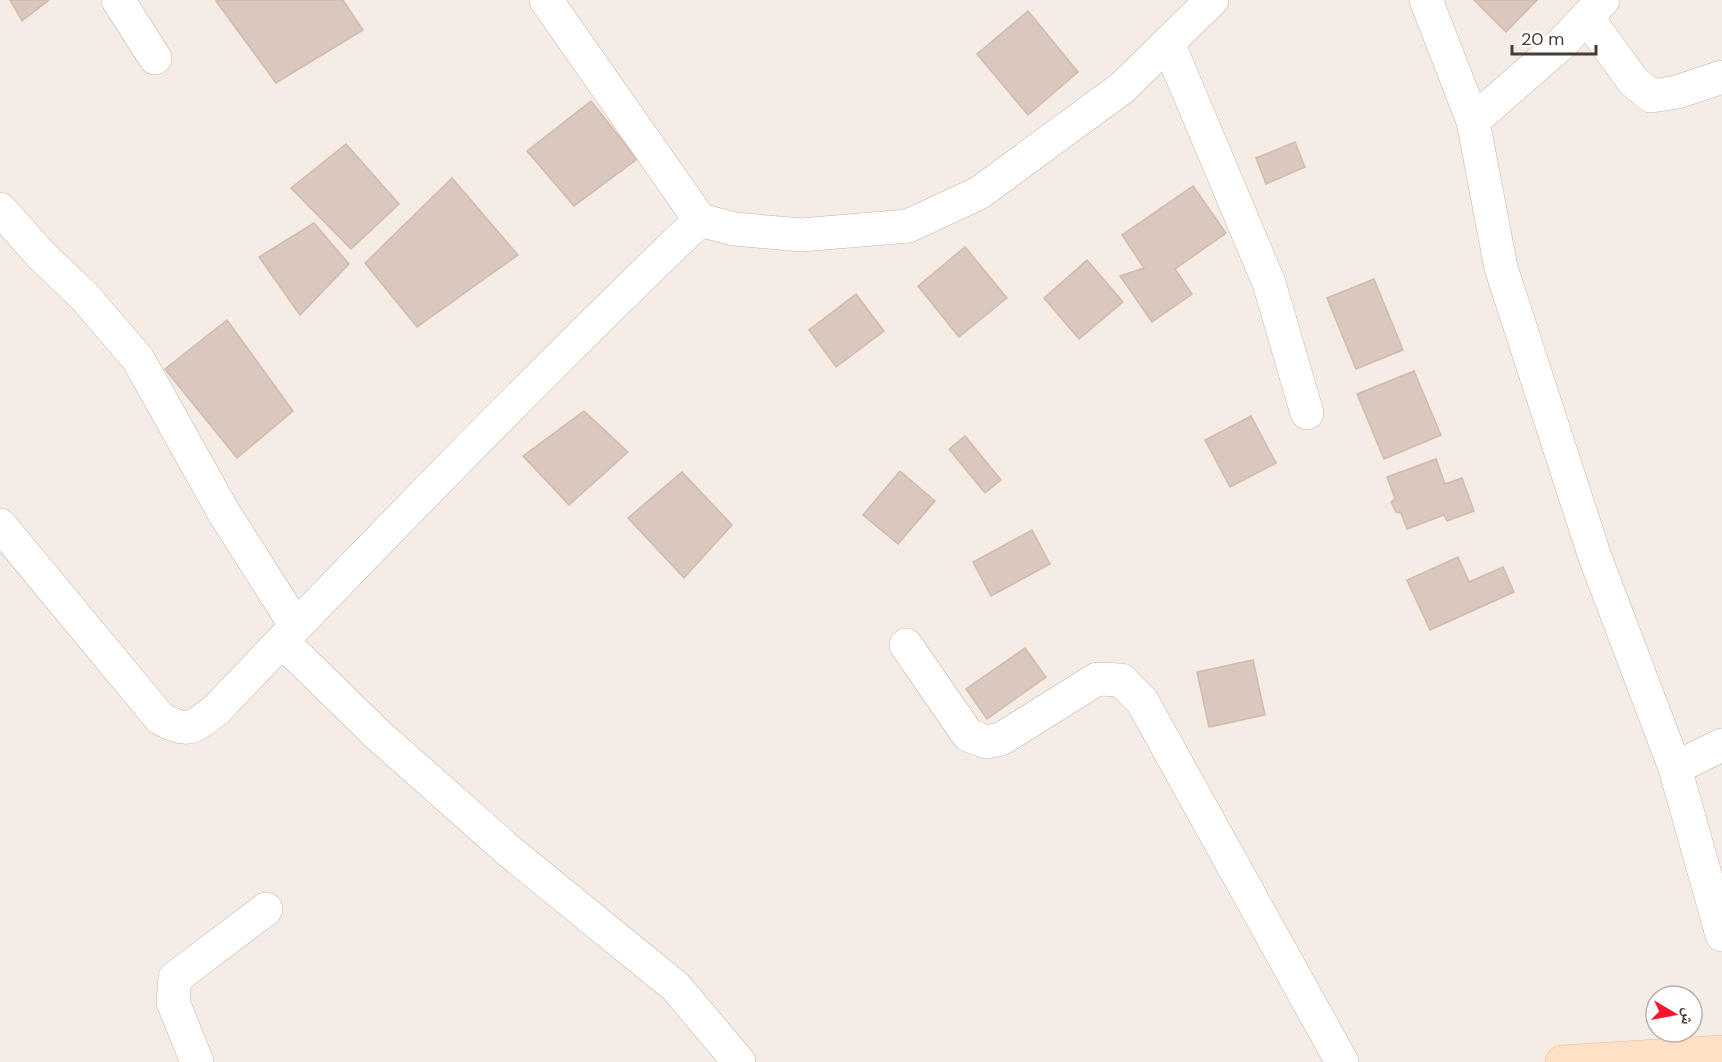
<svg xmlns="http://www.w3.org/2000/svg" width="1722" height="1062" viewBox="0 0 1722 1062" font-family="'DM Sans','Noto Naskh Arabic',sans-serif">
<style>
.building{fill:#dac7bd;stroke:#d2baac;stroke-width:1.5}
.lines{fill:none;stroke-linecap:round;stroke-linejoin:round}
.minor-casing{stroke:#c4b4aa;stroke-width:34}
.secondary-casing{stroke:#dfb895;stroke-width:34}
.minor{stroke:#fff;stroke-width:33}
.secondary{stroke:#ffe2c5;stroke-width:33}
</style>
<rect width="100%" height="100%" fill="#f4ece5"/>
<g class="building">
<path d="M10,0H49L22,21Z"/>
<path d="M218,0H343L363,30L276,83L216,1Z"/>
<path d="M1474,0H1537L1506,32Z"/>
<path d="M1028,11L1078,72L1028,115L977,54Z"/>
<path d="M591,101L637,159L574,206L527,151Z"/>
<path d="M1295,142L1305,167L1266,184L1256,158Z"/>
<path d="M346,144L399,204L351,249L291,188Z"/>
<path d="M452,178L518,255L417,327L365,263Z"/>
<path d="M1193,186L1226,233L1175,269L1192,294L1152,322L1120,276L1144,268L1122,235Z"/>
<path d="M314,223L349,264L300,315L259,257Z"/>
<path d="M965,247L1007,298L959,337L918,286Z"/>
<path d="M1087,260L1123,302L1079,339L1044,298Z"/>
<path d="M1374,279L1403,350L1356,369L1327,298Z"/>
<path d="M856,294L884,331L836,367L809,330Z"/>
<path d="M227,320L293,411L237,458L165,369Z"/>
<path d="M1414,371L1441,435L1384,459L1357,394Z"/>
<path d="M584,411L628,452L569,505L523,456Z"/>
<path d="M1251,416L1276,463L1230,487L1205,440Z"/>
<path d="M965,436L1001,480L985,493L949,449Z"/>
<path d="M1436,459L1445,484L1462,478L1474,511L1447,521L1444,515L1407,529L1401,513L1396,512L1391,502L1395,499L1387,477Z"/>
<path d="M900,471L935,501L898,544L863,515Z"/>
<path d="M682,472L732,525L684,578L628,518Z"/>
<path d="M1032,530L1050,564L991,596L973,562Z"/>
<path d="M1458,557L1469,582L1503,567L1514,592L1430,630L1407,580Z"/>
<path d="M1025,648L1046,677L987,719L966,689Z"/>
<path d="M1253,660L1265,715L1209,727L1197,672Z"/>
</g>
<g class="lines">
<g class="minor-casing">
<g id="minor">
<path d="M118,0L155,58"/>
<path d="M546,0L700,220L734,229L801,235L908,226L979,193L1122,88L1212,0"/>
<path d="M1426,0L1473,121L1501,268L1595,557L1675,768L1722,935"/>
<path d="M1587,17L1633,81L1651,96L1677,92L1722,77"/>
<path d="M1168,43L1269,283L1307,413"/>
<path d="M1473,121L1561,44L1603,0"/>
<path d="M0,209L41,255L84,296L138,359L224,513L296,626"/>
<path d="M0,525L160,718C188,734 192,728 216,710C374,544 534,379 700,220"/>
<path d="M282,641L376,733L509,851L676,987L739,1062"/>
<path d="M906,645L968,735L986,742L1001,739L1097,679L1121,680L1142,701L1342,1062"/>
<path d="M1675,768L1722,745"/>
<path d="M197,1062L173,1002L175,978L266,909"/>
</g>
</g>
<g class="secondary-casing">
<path id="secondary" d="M1562,1062L1722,1052"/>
</g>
<use href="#minor" class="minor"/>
<use href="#secondary" class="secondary"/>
</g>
<g transform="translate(1674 1014) rotate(100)"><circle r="28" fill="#ffffff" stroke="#b5b1ae" stroke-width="1.5"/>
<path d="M0-4.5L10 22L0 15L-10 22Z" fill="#ff122c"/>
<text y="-9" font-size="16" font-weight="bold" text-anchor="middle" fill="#473b34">ش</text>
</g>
<path d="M1512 45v9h84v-9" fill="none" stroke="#473b34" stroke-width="3"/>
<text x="1521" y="45" font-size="18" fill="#473b34" stroke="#ffffff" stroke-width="4.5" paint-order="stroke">20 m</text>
</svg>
